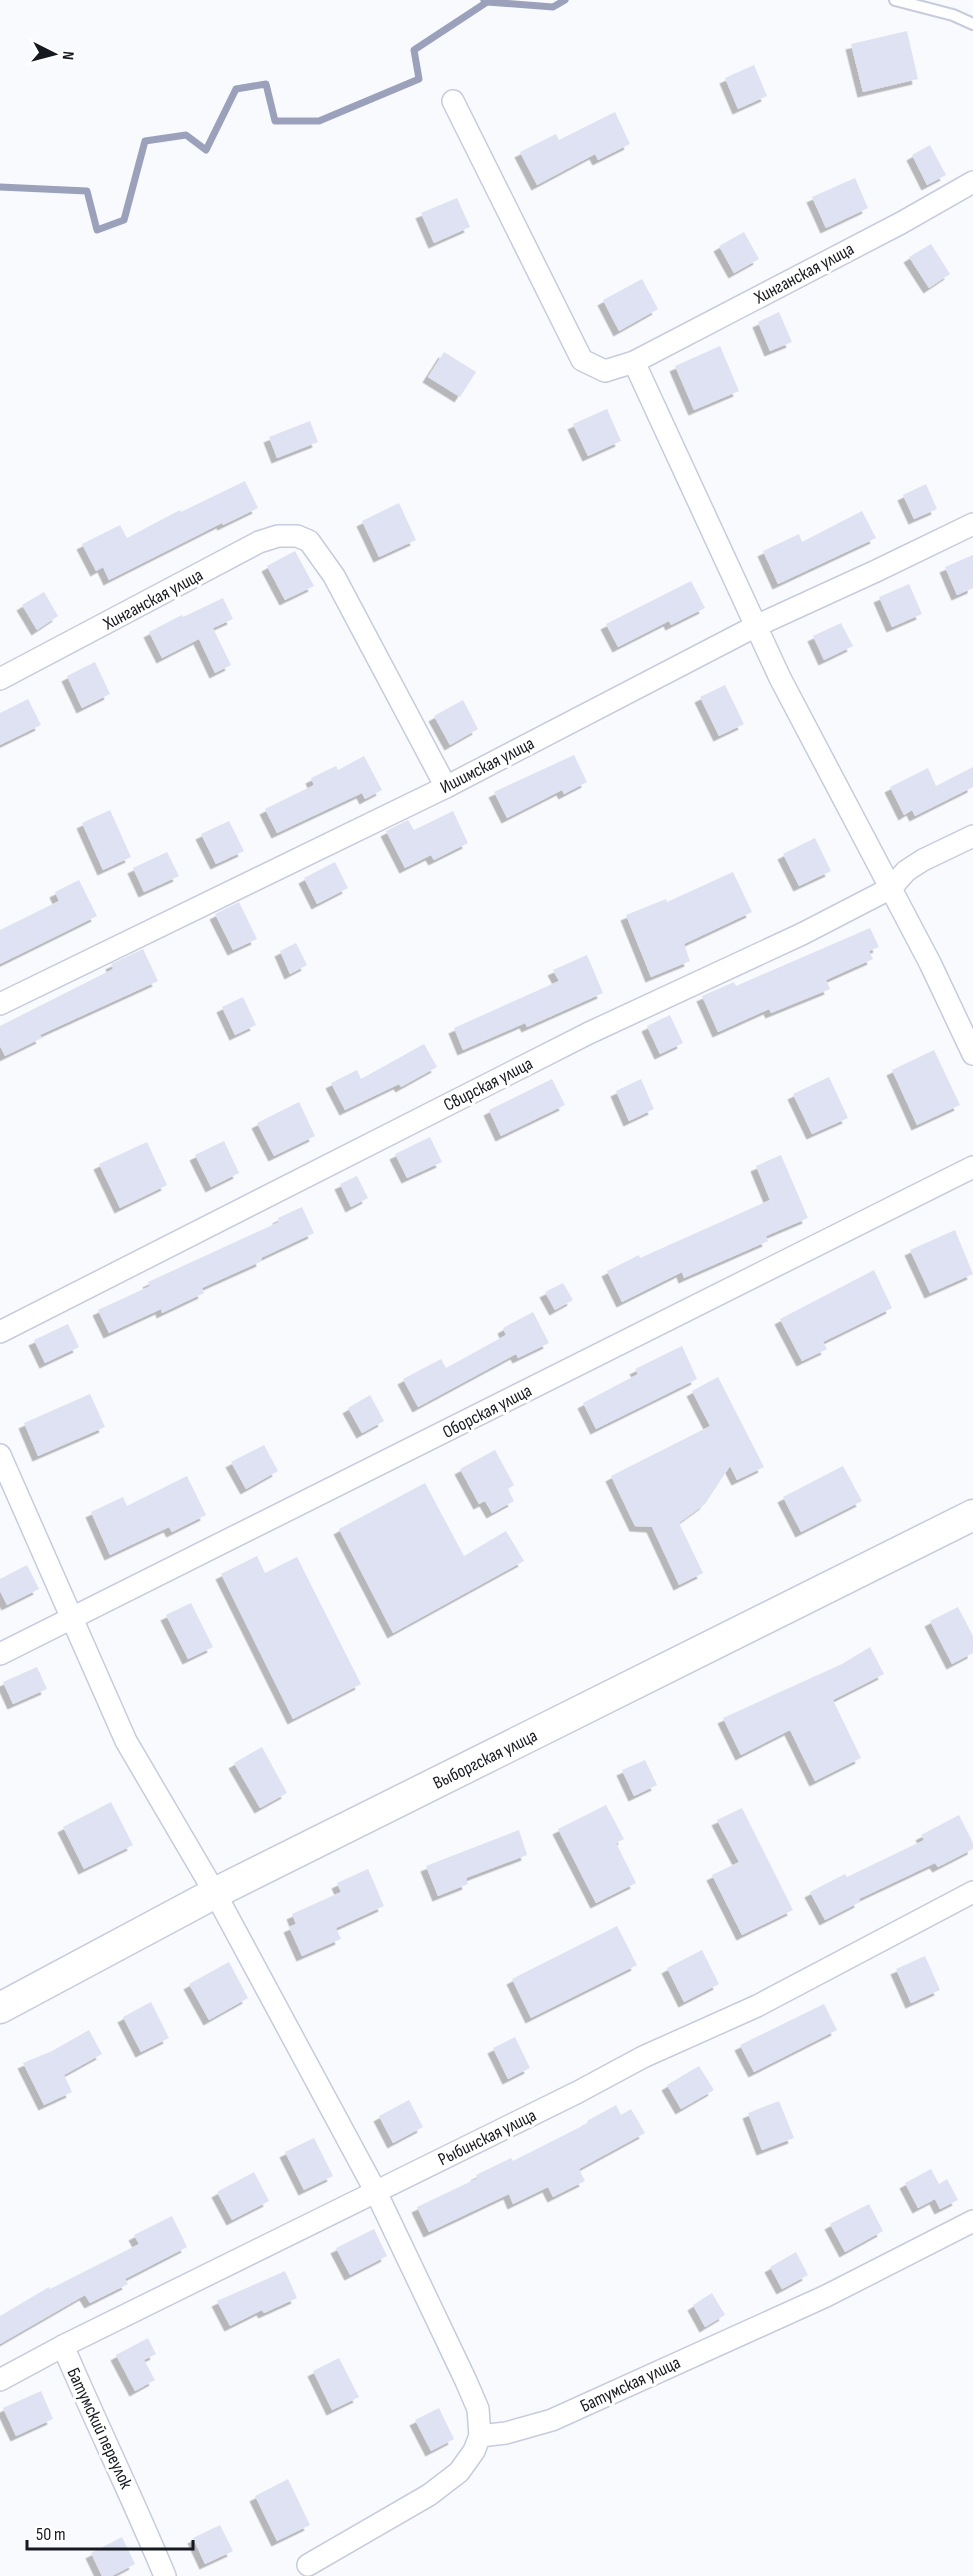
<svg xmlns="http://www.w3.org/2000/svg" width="973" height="2576" viewBox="0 0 973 2576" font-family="'Sofia Sans Condensed',sans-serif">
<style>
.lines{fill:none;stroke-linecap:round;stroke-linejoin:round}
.stream{stroke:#9ba1bb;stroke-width:7}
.building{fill:#dee2f3;filter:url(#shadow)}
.lane-casing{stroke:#c6cbde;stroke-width:14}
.street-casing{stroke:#c6cbde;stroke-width:24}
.secondary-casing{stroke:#c6cbde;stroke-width:33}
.lane{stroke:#fff;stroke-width:10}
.street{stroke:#fff;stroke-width:21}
.secondary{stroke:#fff;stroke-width:30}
.labels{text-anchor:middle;stroke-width:6;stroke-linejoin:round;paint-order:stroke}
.street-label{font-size:18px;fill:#171920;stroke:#fff}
</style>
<defs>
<filter id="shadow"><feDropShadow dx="-5.5" dy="5.5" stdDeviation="0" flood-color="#0004"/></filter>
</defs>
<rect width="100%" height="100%" fill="#f9fafe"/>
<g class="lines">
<g class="stream">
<path d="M487,2L553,7L565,0"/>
<path d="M0,187L87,191L97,230L124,220L145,141L186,135L206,150L236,89L266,84L275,121H319L419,79L414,50L487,2L484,0"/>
</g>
</g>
<g class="building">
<path d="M907,31L918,79L863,92L851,44Z"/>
<path d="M754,65L767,96L738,109L725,78Z"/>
<path d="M615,112L630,144L598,160L595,154L537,185L520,152L556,134L559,140Z"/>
<path d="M930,145L946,175L927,185L912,155Z"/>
<path d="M855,178L868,208L826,228L812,197Z"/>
<path d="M457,198L470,227L434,243L421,213Z"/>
<path d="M744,232L759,259L734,273L719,246Z"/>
<path d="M931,244L950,274L929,288L909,257Z"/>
<path d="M642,279L658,309L619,331L603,300Z"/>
<path d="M779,312L792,342L770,351L758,322Z"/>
<path d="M720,346L739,391L694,410L675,366Z"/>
<path d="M444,352L476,372L460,397L428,377Z"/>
<path d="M607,409L621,441L588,456L573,424Z"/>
<path d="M310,421L318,442L277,458L269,437Z"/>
<path d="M245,481L258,508L223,525L222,523L109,580L103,567L96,571L82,544L120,525L127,538L180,510L181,512Z"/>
<path d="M926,484L937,509L914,519L903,495Z"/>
<path d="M399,503L416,540L379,557L362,521Z"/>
<path d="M862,511L876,538L778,584L763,551L799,534L802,542Z"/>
<path d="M295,551L314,586L285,600L267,566Z"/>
<path d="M973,555V588L957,595L945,567Z"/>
<path d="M691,581L705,608L671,625L669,621L618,647L606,624Z"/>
<path d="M909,584L922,614L892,627L879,597Z"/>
<path d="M44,592L58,616L37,630L22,605Z"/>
<path d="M223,598L233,619L213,628L231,665L215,673L199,639L162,658L149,632L182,615L183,617Z"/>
<path d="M841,623L853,646L824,660L813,636Z"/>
<path d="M95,662L110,694L82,708L67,676Z"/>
<path d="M725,685L744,724L719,736L700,697Z"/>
<path d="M28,699L41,725L0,745V713Z"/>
<path d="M463,700L478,729L450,745L434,716Z"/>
<path d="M574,755L587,782L564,794L562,790L507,818L494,792Z"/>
<path d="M364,756L382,790L365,799L362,793L277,833L265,809L314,785L311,778L336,766L338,770Z"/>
<path d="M973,767V787L915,816L912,810L904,815L890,787L928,768L936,786Z"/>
<path d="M110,810L131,857L103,870L82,823Z"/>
<path d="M453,811L468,843L434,860L431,855L405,868L386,831L408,820L414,830Z"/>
<path d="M229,821L244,851L216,864L201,834Z"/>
<path d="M815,838L831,871L799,886L783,854Z"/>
<path d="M167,852L179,876L144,892L133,868Z"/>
<path d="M335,862L348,888L317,904L304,878Z"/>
<path d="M733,872L752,912L684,944L690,961L651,977L626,915L666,899L667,902Z"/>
<path d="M79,880L97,916L0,964V930L59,901L55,892Z"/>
<path d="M239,902L257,939L233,950L215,914Z"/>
<path d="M870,928L879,947L869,951L873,959L826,980L830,989L771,1013L769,1009L718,1032L702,996L734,982L736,986Z"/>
<path d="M296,943L307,965L290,974L280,951Z"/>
<path d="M143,949L158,981L40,1035L42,1038L5,1056L0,1046V1026L113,969L111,964Z"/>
<path d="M587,955L603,993L527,1027L525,1023L463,1050L454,1028L559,981L553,970Z"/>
<path d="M243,997L256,1025L235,1035L222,1007Z"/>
<path d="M670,1015L683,1043L660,1054L647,1026Z"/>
<path d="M424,1044L437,1067L401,1087L399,1084L345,1110L331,1083L357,1070L361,1079Z"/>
<path d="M934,1050L960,1105L917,1125L892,1070Z"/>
<path d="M829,1077L848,1118L812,1134L793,1094Z"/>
<path d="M552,1079L565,1105L501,1136L489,1110Z"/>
<path d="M641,1079L654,1109L629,1121L616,1091Z"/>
<path d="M299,1102L315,1136L274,1156L257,1123Z"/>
<path d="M430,1137L442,1162L407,1178L395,1154Z"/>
<path d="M224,1141L239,1173L211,1187L195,1155Z"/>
<path d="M147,1142L167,1185L120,1208L99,1164Z"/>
<path d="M781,1155L808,1218L766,1236L768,1241L684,1278L682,1272L622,1302L607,1271L639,1255L640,1258L770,1200L756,1166Z"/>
<path d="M357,1176L368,1198L351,1207L340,1184Z"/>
<path d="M302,1207L314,1233L261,1258L262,1261L202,1288L204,1293L162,1313L161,1309L109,1333L98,1310L150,1286L148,1282L279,1222L278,1218Z"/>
<path d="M955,1230L973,1274L930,1293L910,1250Z"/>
<path d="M874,1270L892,1308L823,1342L827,1349L802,1361L780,1319Z"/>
<path d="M563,1283L573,1300L555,1310L545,1292Z"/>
<path d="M533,1312L549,1343L518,1358L516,1354L418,1407L403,1379L441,1359L446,1368L506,1335L503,1328Z"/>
<path d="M68,1324L79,1347L45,1363L34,1340Z"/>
<path d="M682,1346L697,1379L596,1429L583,1403L638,1374L635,1369Z"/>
<path d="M718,1377L764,1467L737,1480L730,1466L705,1504L679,1523L703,1573L679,1585L652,1527L635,1526L611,1476L710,1426L692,1391Z"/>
<path d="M90,1394L105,1427L38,1456L24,1423Z"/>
<path d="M370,1395L384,1421L362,1433L348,1408Z"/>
<path d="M264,1445L278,1471L246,1489L231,1462Z"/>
<path d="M495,1450L514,1485L508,1489L514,1501L492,1513L485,1501L479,1504L460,1469Z"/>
<path d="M843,1466L862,1501L801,1532L783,1497Z"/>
<path d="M187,1476L206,1515L172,1532L169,1527L110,1555L91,1512L123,1497L127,1506Z"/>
<path d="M425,1483L464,1556L506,1531L524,1561L393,1633L339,1529Z"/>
<path d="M257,1556L265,1573L297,1557L361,1684L293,1719L221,1574Z"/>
<path d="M27,1565L39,1589L7,1605L0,1591V1579Z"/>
<path d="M191,1603L213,1647L188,1659L166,1615Z"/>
<path d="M958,1607L973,1636V1653L952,1664L930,1621Z"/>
<path d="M870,1647L884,1674L833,1700L861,1758L815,1781L790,1730L741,1755L723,1718L842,1664Z"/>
<path d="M37,1667L47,1689L13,1704L3,1682Z"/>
<path d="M262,1747L287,1793L260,1808L234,1763Z"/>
<path d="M645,1760L657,1785L634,1796L622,1770Z"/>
<path d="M111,1802L133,1845L84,1869L63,1827Z"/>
<path d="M606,1805L624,1839L616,1843L636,1883L596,1903L558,1829Z"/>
<path d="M742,1808L793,1910L742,1935L712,1875L739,1862L717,1820Z"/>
<path d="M959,1815L973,1843V1849L938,1867L935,1863L859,1899L860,1902L825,1920L810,1892L845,1874L847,1877L924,1840L921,1835Z"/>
<path d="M519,1830L527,1855L466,1878L468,1884L438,1896L426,1866Z"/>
<path d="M368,1869L384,1906L336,1928L341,1939L302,1956L289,1927L296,1924L292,1914L341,1892L337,1883Z"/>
<path d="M617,1926L637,1965L531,2018L512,1979Z"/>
<path d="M702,1950L719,1984L684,2002L667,1968Z"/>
<path d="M925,1956L940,1990L911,2003L896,1969Z"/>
<path d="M229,1962L248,1998L209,2020L189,1984Z"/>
<path d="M151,2002L169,2038L141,2052L123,2017Z"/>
<path d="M824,2004L837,2030L754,2072L740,2045Z"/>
<path d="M89,2030L102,2054L64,2075L72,2092L44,2105L23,2063L52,2051Z"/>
<path d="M515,2037L530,2068L508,2079L493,2048Z"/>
<path d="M699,2066L714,2090L681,2109L667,2085Z"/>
<path d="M409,2100L423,2127L393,2143L379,2116Z"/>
<path d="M779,2101L794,2138L762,2150L748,2113Z"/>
<path d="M616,2105L621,2115L631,2109L645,2133L579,2169L585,2181L553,2197L548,2187L513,2204L509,2194L429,2232L417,2207L478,2178L476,2175L511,2158L513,2161L588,2123L587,2121Z"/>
<path d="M314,2138L333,2176L304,2190L285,2152Z"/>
<path d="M931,2169L939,2184L947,2179L958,2200L940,2209L935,2199L918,2208L905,2183Z"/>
<path d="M254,2172L269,2201L232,2220L217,2192Z"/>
<path d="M869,2204L883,2231L845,2252L830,2224Z"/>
<path d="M172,2216L187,2247L125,2279L128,2284L90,2303L85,2295L0,2344V2316L49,2287L50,2289L139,2244L134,2235Z"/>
<path d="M374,2229L387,2256L350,2275L336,2248Z"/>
<path d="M796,2252L808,2275L782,2289L770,2267Z"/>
<path d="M285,2271L297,2298L264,2313L262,2310L230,2326L217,2301Z"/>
<path d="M712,2293L725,2315L705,2327L693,2305Z"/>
<path d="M148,2338L156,2354L144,2360L155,2380L135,2391L116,2355Z"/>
<path d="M339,2358L359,2397L332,2410L313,2371Z"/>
<path d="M41,2391L53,2419L16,2436L3,2408Z"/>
<path d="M439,2408L454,2439L431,2451L415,2420Z"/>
<path d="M288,2479L310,2525L277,2541L255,2496Z"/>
<path d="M220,2525L233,2551L205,2564L193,2538Z"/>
<path d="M122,2537L135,2564L112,2576H102L91,2553Z"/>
</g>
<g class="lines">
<g class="lane-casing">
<path id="lane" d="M895,0L953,15L973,24"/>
</g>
<g class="street-casing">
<g id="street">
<path d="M453,101L582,360L605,371L634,362L780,678L930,963L973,1054"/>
<path d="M634,362L901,223L973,182"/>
<path d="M0,679L259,542L278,536H297L309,541L334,576L446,787"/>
<path d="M0,1004L446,787L756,626L876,571L973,524"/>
<path d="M0,1332L589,1033L802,934L891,888L906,871L923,860L973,836"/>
<path d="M0,1455L126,1741L215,1893L376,2192L466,2381L478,2409L480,2436"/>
<path d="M0,1654L973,1167"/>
<path d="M63,2346C96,2423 133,2499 165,2576"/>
<path d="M0,2380L63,2346L578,2092L643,2057L757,2006L973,1892"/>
<path d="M308,2565L429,2495L459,2472L474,2451L480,2436L506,2433L552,2420L826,2296L973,2221"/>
</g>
</g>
<g class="secondary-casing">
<path id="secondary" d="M0,2008L215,1893L973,1515"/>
</g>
<use href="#lane" class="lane"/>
<use href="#street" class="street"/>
<use href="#secondary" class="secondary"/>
</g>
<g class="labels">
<g class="street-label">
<text transform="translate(804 273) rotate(-28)" y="6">Хинганская улица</text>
<text transform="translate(153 599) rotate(-28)" y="6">Хинганская улица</text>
<text transform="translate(487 765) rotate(-27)" y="6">Ишимская улица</text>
<text transform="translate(488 1084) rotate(-27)" y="6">Свирская улица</text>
<text transform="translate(487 1411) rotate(-27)" y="6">Оборская улица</text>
<text transform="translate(485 1759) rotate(-26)" y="6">Выборгская улица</text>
<text transform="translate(487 2137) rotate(-26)" y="6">Рыбинская улица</text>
<text transform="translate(630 2384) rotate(-25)" y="6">Батумская улица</text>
<text transform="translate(100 2428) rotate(65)" y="6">Батумский переулок</text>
</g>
</g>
<g transform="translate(54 54) rotate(96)" stroke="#ffffff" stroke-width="4.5" paint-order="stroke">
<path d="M0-4.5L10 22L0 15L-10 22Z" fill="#171920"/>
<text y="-9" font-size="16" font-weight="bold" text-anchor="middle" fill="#171920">N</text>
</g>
<path d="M27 2540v9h166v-9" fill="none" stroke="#171920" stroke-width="3"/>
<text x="36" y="2540" font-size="18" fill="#171920" stroke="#ffffff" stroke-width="4.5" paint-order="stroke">50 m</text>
</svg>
